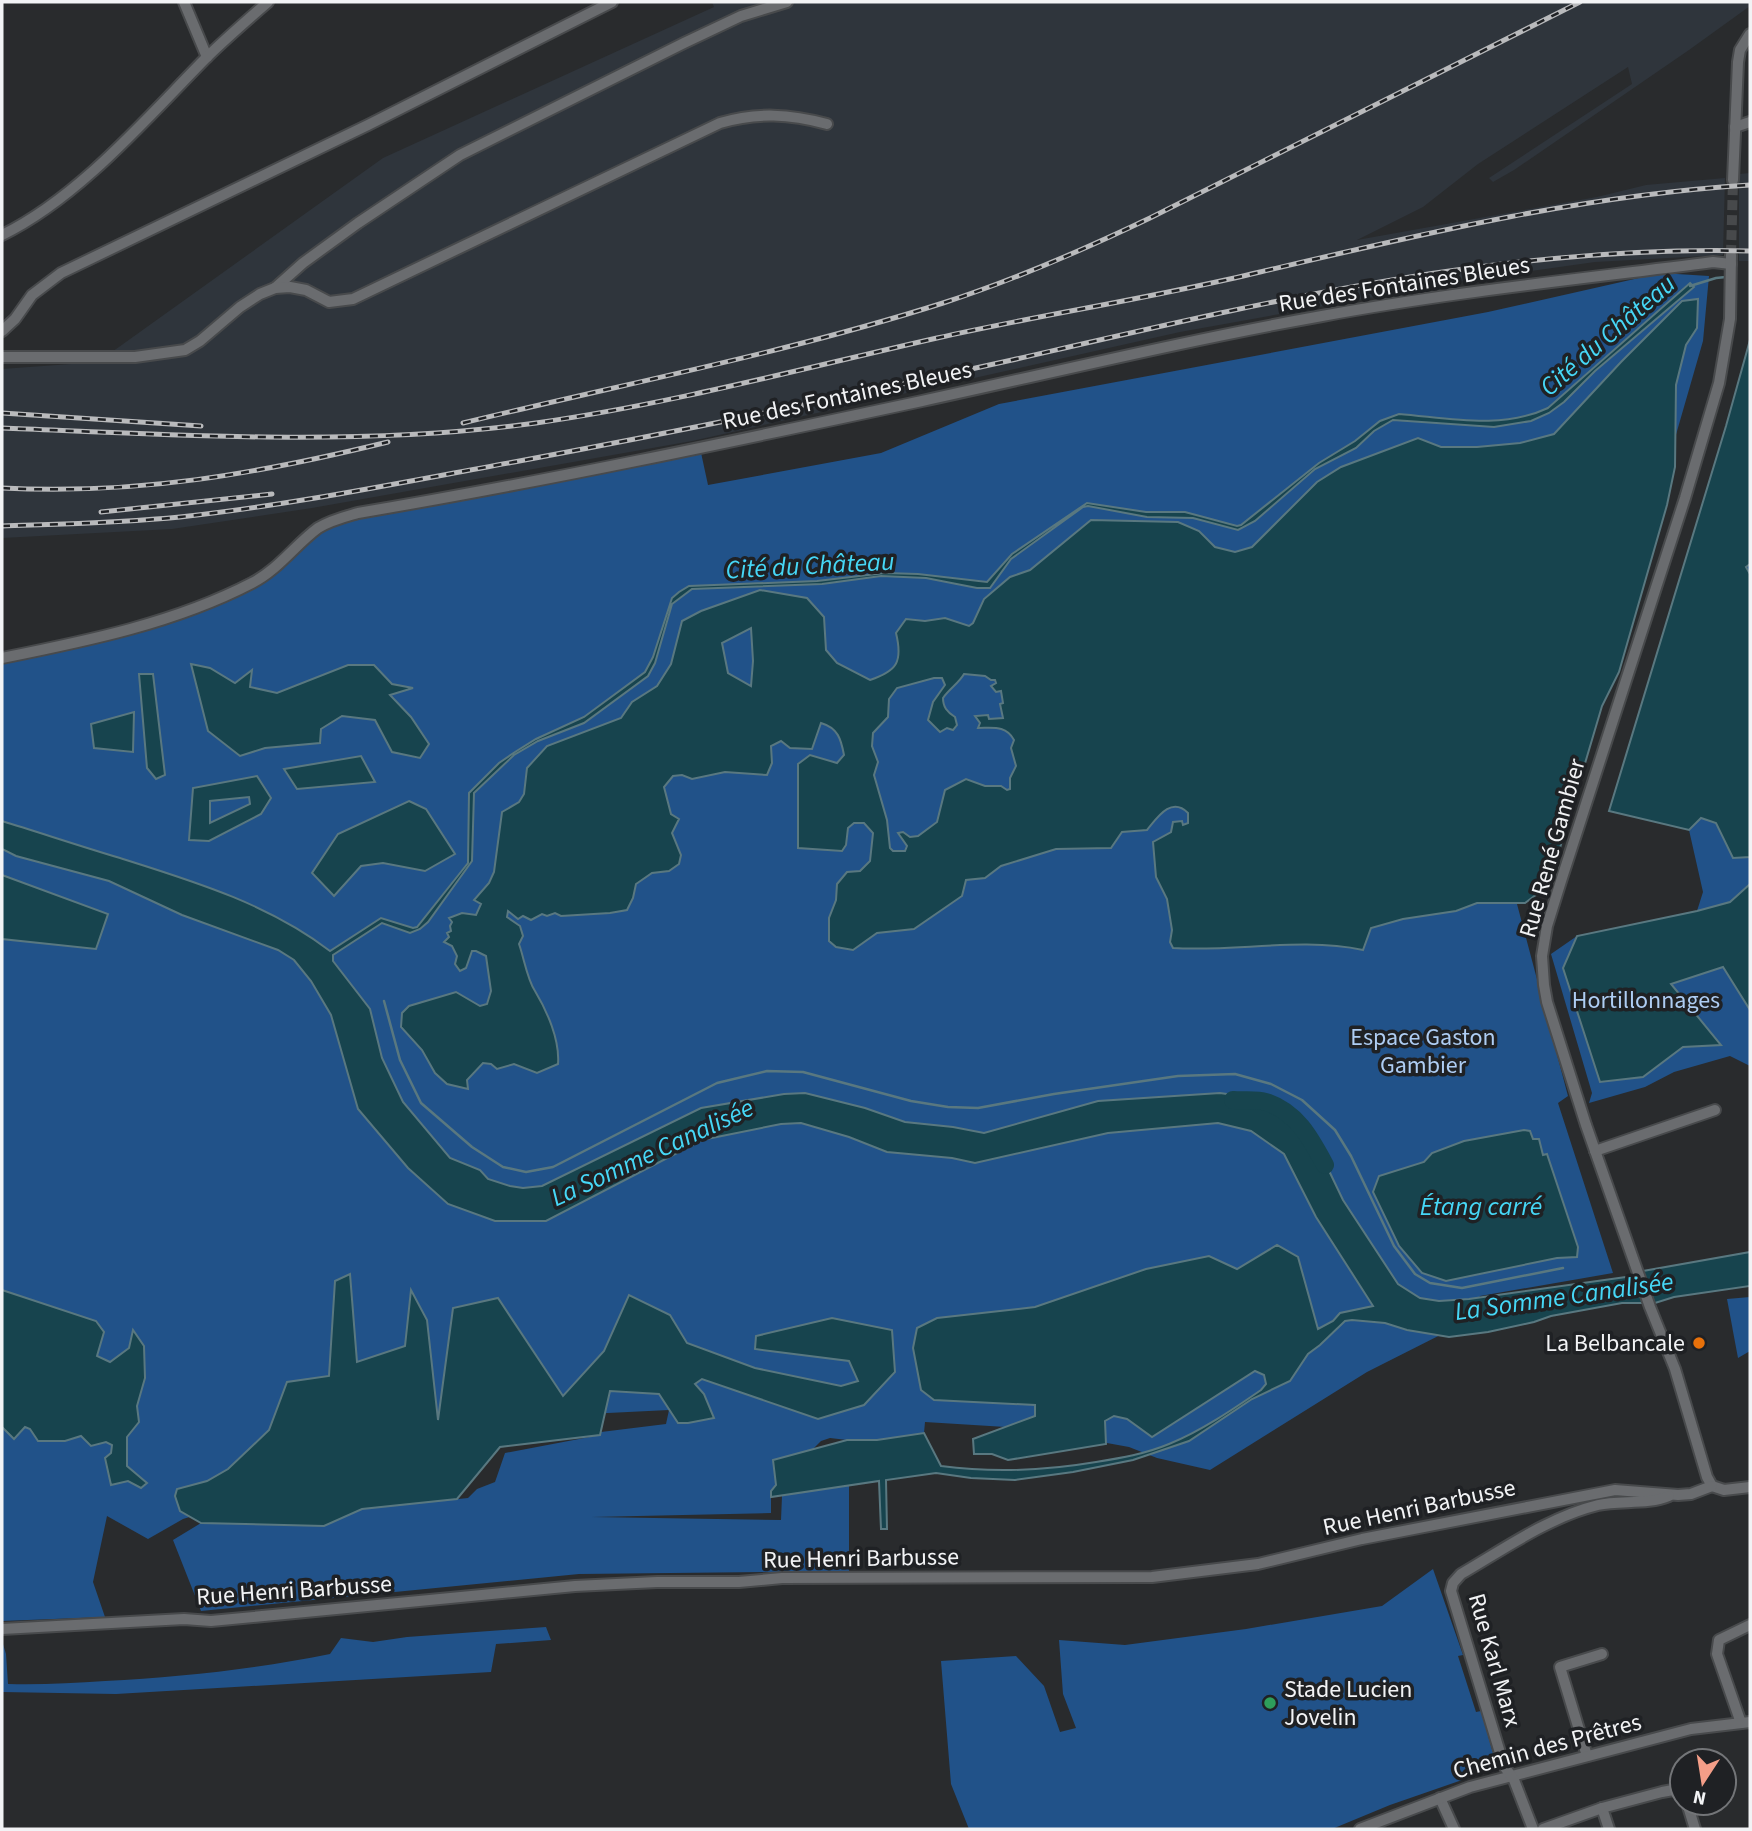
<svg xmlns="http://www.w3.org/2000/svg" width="1752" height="1831" viewBox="0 0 1752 1831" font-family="'Source Sans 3',sans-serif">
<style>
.built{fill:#2f353c}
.green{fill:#215289}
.water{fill:#17444e;stroke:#597880;stroke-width:2;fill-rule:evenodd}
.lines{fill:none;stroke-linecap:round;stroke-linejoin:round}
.stream{stroke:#597880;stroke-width:2.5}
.river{stroke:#17444e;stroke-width:18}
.minor-tunnel{stroke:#47494b;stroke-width:10;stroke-dasharray:10 5;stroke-linecap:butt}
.minor-casing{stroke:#484a4c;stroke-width:14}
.minor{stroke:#6a6c6f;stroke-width:10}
.rail-casing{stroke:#b9babc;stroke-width:5}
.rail{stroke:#1f2124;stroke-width:2.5;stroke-dasharray:8;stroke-linecap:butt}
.food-dot{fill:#e8710a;stroke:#1f2124;stroke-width:2.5}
.leisure-dot{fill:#2e9e5b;stroke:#1f2124;stroke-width:2.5}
.labels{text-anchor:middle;stroke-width:7;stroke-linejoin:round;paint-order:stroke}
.street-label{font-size:24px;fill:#f2f3f5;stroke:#1f2124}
.park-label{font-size:24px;fill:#aecdf3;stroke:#1f2124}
.poi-label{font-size:24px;fill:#f2f3f5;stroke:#1f2124;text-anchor:end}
.water-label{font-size:26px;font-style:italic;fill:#46d7f6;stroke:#1f2124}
</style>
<rect width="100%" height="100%" fill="#292b2d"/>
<g class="built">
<path d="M712,2H1750V6L1689,50L1514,170L1493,182L1489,178L1632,84L1628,67L1478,164L1423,207L1357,240L1597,197L1646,185L1725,178L1723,255L1595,262L1475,279L1180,332L692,441L312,508L172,529L2,538V369L98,362L383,158L714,7Z"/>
<path d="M1750,173V261H1739V174Z"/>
</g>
<g class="green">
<path d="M1661,273L1709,276L1703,341L1547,882L1517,904L1568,1096L1558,1103L1613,1273L1480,1296L1464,1323L1367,1372L1210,1470L1157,1458L1129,1447L1024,1428L925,1422L924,1433L877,1440H847L830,1438L821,1441L813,1449L773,1460L776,1485L771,1491V1513L592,1517L781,1520L782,1496L849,1485V1571L579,1574L201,1611L173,1540L201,1523L324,1526L362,1509L468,1498L477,1489L495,1482L505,1453L600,1435L601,1432L666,1424L669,1410L567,1415L382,1458L183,1519L148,1539L107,1516L93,1582L105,1617L2,1621V658L119,631L251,584L334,519L700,448L708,485L881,453L999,404L1488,312Z"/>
<path d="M1750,340V1066L1730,1056L1674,1072L1645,1087L1589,1103L1592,1093L1551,954L1577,936L1697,911L1703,892L1689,830L1609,811L1726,426Z"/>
<path d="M1750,1297V1351L1738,1358L1727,1299Z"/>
<path d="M1433,1569L1463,1655L1458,1656L1476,1712L1481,1711L1495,1760L1488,1771L1390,1805L1332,1829H969L951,1784L941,1661L1016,1656L1044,1686L1060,1732L1076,1728L1063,1694L1059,1640L1125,1645L1246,1629L1382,1606Z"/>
<path d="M546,1627L551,1640L496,1644L491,1672L116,1694L2,1692V1641L6,1654L8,1684C40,1685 73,1683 105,1681C181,1677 255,1669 330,1654L341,1638L373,1642L407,1637Z"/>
</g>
<g class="water">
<path d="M1690,283L1694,287L1595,371L1564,402L1549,413L1531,421L1494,427L1393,420L1374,431L1356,448L1315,469L1255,521L1238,530L1193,518L1147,517L1088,506L1083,507L1011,559L990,588H977L926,578L881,576L822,584L692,589L672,604L655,663L648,676L584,723L538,741L514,755L474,793L472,861L428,922L420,929L410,933L382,923L333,955V961L370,1009L382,1058L403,1102L450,1158L480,1170L488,1179L510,1186L523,1188L542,1186L701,1108L784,1094L805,1093L865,1108L905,1122L953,1127L984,1133L1098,1101L1220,1093L1241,1096L1272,1108L1306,1133L1321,1154L1343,1200L1398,1284L1420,1298L1439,1301L1469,1299L1633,1276L1643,1271L1750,1252V1286L1674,1297L1655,1303H1622L1551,1316L1534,1322L1488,1332L1449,1337L1407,1330L1385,1323L1352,1320L1345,1321L1320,1345L1308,1354L1290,1381L1252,1399L1189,1441L1133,1460L1073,1472L1015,1480L971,1478L936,1473L886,1480L887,1529H881L879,1481L771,1497V1491L776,1485L773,1460L847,1440H877L924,1433L941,1466C994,1473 1043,1471 1096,1462C1121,1458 1145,1454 1169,1444C1201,1431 1232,1410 1261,1390L1266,1384L1264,1375L1255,1371L1152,1437L1127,1419L1114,1416L1105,1421L1106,1444L1008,1460L992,1454H974L973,1439L1035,1416V1405L934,1400L921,1390L913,1348L917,1328L937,1318L1035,1307L1146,1269L1209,1256L1237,1269L1277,1245L1298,1257L1318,1329L1333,1321L1340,1313L1373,1306L1316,1217L1284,1154L1251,1131L1218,1123L1108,1133L975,1163L952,1158L887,1152L849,1137L801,1123L781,1124L702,1140L546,1221H495L448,1204L408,1168L358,1109L331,1015L311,981L294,960L278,950L182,915L109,881L16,856L2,849V821C41,833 80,846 120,858C193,881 269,904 330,951L381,918L413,928L417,927L468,863L469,793L499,763L515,752L536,739L584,717L645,672L653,657L672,598L679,592L689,586L817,581L885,573L918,574L987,582L1012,554L1087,503L1146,512H1185L1237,526L1241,525L1319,463L1355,441L1380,421L1399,414C1449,418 1501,430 1548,408Z"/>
<path d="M1698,299L1697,328L1686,345L1676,385L1675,467L1667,505L1619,672L1602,706L1554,868L1541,891L1525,903H1477L1456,911L1403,919L1371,928L1363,950C1301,937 1236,952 1173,948L1170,942L1172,930L1167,899L1156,877L1153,842L1171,832L1173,822L1182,821L1183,825L1188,823V813C1171,796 1157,818 1147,830L1122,832L1111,848L1056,849L1001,866L985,878L966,880L962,896L914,929L877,933L853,950L836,947L829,941V918L836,900L837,884L847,872L860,871L870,861L873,833L864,823H854L848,828L846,845L842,851L798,848V764L810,755L837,763L844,755C841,739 838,728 821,723L812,749L790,748L781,741L771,746L772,763L767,775L725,772L692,779L682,775L673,776L664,787L671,814L679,819L672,833L681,855L679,864L669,871L652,873L636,884L633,898L627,910L610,913L561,916L555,913L547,916L542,914L531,920L523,916L518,919L508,911L507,917L520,926L523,936L519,944C524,958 527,979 535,991C547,1011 560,1040 558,1064L537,1073L514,1064L497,1069L491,1064L483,1063L467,1080L468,1089L447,1084L435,1073L422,1050L401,1027L402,1013L409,1006L456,992L480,1006L487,1004L491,991L486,956L476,951H472L466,968L460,971L455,964L457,956L452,946L444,942L449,937L447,933L451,931L450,926L452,922L449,918L462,913L476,915L481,904L474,900L489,883L494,872L502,812L519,802L524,794L527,768L547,746L621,718L632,702L657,686L671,664L682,621L701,611L760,590L807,598L824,617L826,650L837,663L870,680C897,671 903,662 896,633L906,619L925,621L945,618L969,626L973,623L984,599L1010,577L1030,570L1091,520L1178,522L1199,531L1215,547L1235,552L1252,547L1317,482L1341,467L1418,438L1441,447H1477L1520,443L1554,434L1621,362L1682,301ZM751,628L753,661L751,686L728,673L722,643ZM964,674L985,676L991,680H995L996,683L991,686L996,692L1001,691L1003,703L1000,704L1003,718L989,719L988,715L975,716L980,723L978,728C993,728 1006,725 1014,740L1011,748L1016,766L1010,778V789L1007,790L1001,786H985L966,779L945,790L937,822L918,836L910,837L903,832L898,833L907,846L905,851H893L890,848L887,820L874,775L878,762L872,746L873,733L888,717L889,699L897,688L934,678H942L945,685L933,702L928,720L940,732L947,728L953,730L957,725L955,717C947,712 943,707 943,698C949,689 959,683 964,674Z"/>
<path d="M1750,340V564L1746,567L1750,574V857L1733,858L1716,823L1701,818L1689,830L1609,811L1726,426Z"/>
<path d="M191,664L210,668L235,683L252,670L250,687L277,693L348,665H374L392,684L413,688L390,695L411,717L429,744L420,758L392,752L375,720L342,716L321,729L320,743L265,748L240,756L208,731Z"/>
<path d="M139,674H153L165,775L156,779L147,768Z"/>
<path d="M134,712L133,752L94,748L91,724Z"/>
<path d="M361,756L375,782L297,789L284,769Z"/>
<path d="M257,776L271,798L261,814L209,841L189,840L193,788ZM249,797L250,804L210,823V801Z"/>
<path d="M409,801L426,809L455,854L425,871L383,863L361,866L334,896L312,873L338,834Z"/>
<path d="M2,875L108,914L96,949L2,939Z"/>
<path d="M1750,884V1010L1723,967L1671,984L1721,1045L1683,1047L1643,1077L1600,1082L1563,968L1577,936L1697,911L1730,902Z"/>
<path d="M1524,1130L1530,1131L1533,1139H1539L1543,1155L1547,1154L1578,1247L1577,1257L1557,1258L1446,1281L1422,1273L1399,1246L1373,1192L1379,1176L1424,1162L1432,1153L1464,1141Z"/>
<path d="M350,1274L357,1362L405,1346L411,1290L427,1320L438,1420L453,1308L498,1298L563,1396L604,1351L629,1295L670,1315L687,1343L755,1368L841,1386L858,1381L849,1361L755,1349L756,1336L832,1318L892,1330L895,1372L864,1405L818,1419L702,1379L695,1384L704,1394L714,1418L688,1423H678L659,1394L610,1391L600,1435L500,1447L457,1499L362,1509L324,1526L201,1523L180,1511L175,1496L177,1489L207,1481L228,1469L269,1430L287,1382L329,1376L335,1281Z"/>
<path d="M2,1290L96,1321L104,1332L97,1356L110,1362L129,1348L133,1330L144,1346L145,1378L137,1406L139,1422L127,1437V1466L147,1483L141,1488L128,1481L111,1485L105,1458L111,1453L112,1445L106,1442L91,1446L81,1436L65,1441H38L30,1429L25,1427L14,1439L2,1427Z"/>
</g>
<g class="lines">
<g class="stream">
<path d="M1690,286L1716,278L1726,277"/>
<path d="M384,1001L400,1060L421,1103L472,1147L503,1167L526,1172L553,1167L717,1083L767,1071L803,1072L911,1101L948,1107L978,1108L1054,1094L1178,1076L1235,1074L1271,1084L1302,1100L1335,1130L1351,1156L1394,1246L1415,1274L1430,1283L1462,1288L1563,1268"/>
</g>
<path class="river" d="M1233,1100C1243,1101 1256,1099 1266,1102C1297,1112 1311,1139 1325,1165"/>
<path class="minor-tunnel" d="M1731,255L1733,180"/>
<g class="minor-casing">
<g id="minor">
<path d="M184,2L207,57"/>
<path d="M1735,127L1750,122"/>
<path d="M1733,180L1738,62L1740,50L1750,34"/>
<path d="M2,235C78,198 145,120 204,60C224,40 246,21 268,2"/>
<path d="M275,288L303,263L358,223L460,155L684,43L741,16L787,2"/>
<path d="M2,331L15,319L32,295L61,273L368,125L612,2"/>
<path d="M2,357H135L185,350L200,341L240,307L260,294L275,288L290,287L306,290L329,302L353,299L720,123C757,112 790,114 827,124"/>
<path d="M2,658C87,641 175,623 252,583C279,569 295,545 318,528C331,520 344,517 358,513C547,481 735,441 922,401C1055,372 1188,340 1322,316C1451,292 1582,279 1713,262L1731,264"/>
<path d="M1595,1151L1715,1110"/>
<path d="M1712,1486L1707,1477L1675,1369L1650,1307L1586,1125L1547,1002L1544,985L1542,956L1547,926L1561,881L1685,498L1719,383L1730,319L1731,255"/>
<path d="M1712,1486L1724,1490L1750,1487"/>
<path d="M2,1629L184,1619L211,1621L575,1586L657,1582H739L782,1578L1152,1577L1258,1564L1362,1539L1615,1490L1678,1495L1691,1494L1712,1486"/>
<path d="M1741,1723L1717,1654L1719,1640L1750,1625"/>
<path d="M1587,1756L1560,1667L1602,1654"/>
<path d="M1440,1798L1454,1829"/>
<path d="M1687,1803L1695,1829"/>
<path d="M1602,1808L1609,1829"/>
<path d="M1360,1829L1470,1787L1691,1729L1750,1722"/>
<path d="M1533,1829L1514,1780L1504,1766L1451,1591L1453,1583L1461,1574C1504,1549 1549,1517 1598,1505C1620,1500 1648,1505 1669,1496"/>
<path d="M1543,1829L1602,1808L1662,1792L1673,1790L1682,1795"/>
</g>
</g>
<use href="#minor" class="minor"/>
<g class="rail-casing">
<g id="rail">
<path d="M2,413L201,426"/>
<path d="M463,423C623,384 786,353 943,303C1014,280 1083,250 1150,218L1580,2"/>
<path d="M2,428C177,435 361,447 536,423C671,404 804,368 937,338C1044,314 1153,298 1260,272C1422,234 1584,195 1750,185"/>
<path d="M2,488C137,495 257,474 388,442"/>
<path d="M101,512L272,494"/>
<path d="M2,526C61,524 121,523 180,517C292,505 403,482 514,462C681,431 846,397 1012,360C1257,304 1497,245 1750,251"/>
</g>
</g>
<use href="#rail" class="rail"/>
</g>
<circle class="food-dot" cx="1699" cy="1343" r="7"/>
<circle class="leisure-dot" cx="1270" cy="1703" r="7"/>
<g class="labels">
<g class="street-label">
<text transform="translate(1404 284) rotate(-9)" y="8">Rue des Fontaines Bleues</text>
<text transform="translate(847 395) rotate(-12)" y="8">Rue des Fontaines Bleues</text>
<text transform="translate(1552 848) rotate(-74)" y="8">Rue René Gambier</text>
<text transform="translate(1419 1507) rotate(-12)" y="8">Rue Henri Barbusse</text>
<text transform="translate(861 1558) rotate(-1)" y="8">Rue Henri Barbusse</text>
<text transform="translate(294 1590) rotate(-4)" y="8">Rue Henri Barbusse</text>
<text transform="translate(1495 1660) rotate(74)" y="8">Rue Karl Marx</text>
<text transform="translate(1547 1746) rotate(-15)" y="8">Chemin des Prêtres</text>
</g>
<g class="park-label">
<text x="1646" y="1008">Hortillonnages</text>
<text x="1423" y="1045">Espace Gaston<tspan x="1423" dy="28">Gambier</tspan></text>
</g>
<g class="poi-label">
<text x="1685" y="1351">La Belbancale</text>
<text x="1284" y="1697" text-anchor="start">Stade Lucien<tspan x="1284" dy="28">Jovelin</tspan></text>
</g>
<g class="water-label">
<text transform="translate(1607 335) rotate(-41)" y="9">Cité du Château</text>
<text transform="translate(810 565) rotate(-3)" y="9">Cité du Château</text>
<text transform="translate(652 1152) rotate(-25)" y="9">La Somme Canalisée</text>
<text x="1481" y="1215">Étang carré</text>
<text transform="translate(1564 1296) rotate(-8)" y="9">La Somme Canalisée</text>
</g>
</g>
<rect width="1752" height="1831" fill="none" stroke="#f2f3f5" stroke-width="7"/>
<g transform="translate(1703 1782) rotate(192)"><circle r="33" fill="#1f2124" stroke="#737578" stroke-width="2"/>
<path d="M0-5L12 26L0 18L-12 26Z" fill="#f49e88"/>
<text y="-10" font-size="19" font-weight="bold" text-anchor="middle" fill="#f2f3f5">N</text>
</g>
</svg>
